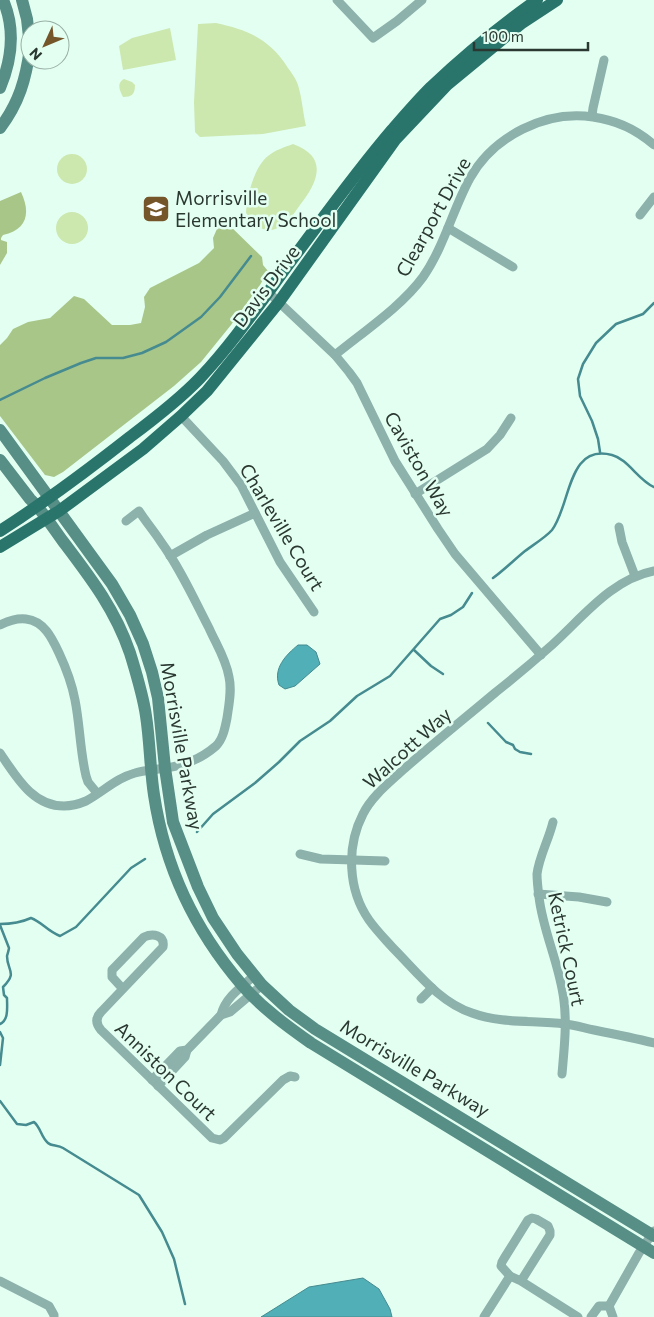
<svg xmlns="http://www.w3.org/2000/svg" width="654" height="1317" viewBox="0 0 654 1317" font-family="Commissioner,sans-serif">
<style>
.green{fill:#cce8af}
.forest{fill:#a9c689}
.water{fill:#51afb7;stroke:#458b8f}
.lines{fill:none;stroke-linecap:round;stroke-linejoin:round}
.stream{stroke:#458b8f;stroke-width:2.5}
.street{stroke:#8db1ab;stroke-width:9}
.secondary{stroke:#578e86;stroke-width:12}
.primary{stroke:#29756c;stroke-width:12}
.labels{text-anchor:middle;stroke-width:5;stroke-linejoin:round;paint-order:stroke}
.poi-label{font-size:19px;fill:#2a3831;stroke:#e3fff2;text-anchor:start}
.street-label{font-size:19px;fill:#2a3831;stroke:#e3fff2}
</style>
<rect width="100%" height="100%" fill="#e3fff2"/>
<g class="green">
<path d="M216,23C248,30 270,39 288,68C292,73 296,79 298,85C302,98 303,113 306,126L263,134L200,137L195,132L194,102L198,24Z"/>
<path d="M170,28L176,60L123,70L119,46L132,38Z"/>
<path d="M124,79L132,82L135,85C135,94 132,97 123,97C120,91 116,83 124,79Z"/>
<path d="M293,144C329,157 318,182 300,205C295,212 289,221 282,226C276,229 269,232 263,229C256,227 251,219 246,213C247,196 254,167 268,156C275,150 285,147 293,144Z"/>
<circle cx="72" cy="169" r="15"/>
<circle cx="72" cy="228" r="16"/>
</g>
<g class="forest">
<path d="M21,192C31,213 27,230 3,235L1,238V240L7,242V253L0,265V201Z"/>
<path d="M225,221L262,257L263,265L268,271L260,285L231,325L201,362L174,386L63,472L54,477L45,475L0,416V345L7,338L13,329L28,322L50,318L74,296L84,299L112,325H130L141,323L145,307L144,297L150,288L199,263L214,248L213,238L220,222Z"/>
</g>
<g class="water">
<path d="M298,645H307L316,652L320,664L295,686L285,689L279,685C273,668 286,655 298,645Z"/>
<path d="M363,1278L379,1289L390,1309L392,1317H261L309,1287Z"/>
</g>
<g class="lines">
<g class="stream">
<path d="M0,400L45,378L81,363L96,358H123L142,353L166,342L201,317L220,297L251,256"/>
<path d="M600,452L598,439L592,421L580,396L578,379L583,364L596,343L616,324L643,314L654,303"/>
<path d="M493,578C504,570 514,560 525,551C533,545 546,537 552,530C571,505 567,443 612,455C628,459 638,480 654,487"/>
<path d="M414,650L431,666L443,674"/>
<path d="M488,723L506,742L513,745L515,749L520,752L531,754"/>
<path d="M197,832L213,814L255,783L279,762L300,741L330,721L357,696L390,676L440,619L451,615L463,607L472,593"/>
<path d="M0,924C12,924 20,923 31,918C42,922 47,931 60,936L76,927L131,868L145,859"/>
<path d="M0,1024C9,1020 7,1007 7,998L4,995L3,987C18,972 7,971 7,956C7,956 9,949 9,948L0,925"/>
<path d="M0,1032L3,1038L0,1065"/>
<path d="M0,1101L17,1124L26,1125L34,1122C41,1128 41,1137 48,1143C51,1146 58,1145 63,1148L139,1195L162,1232L174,1259L185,1304"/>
</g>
<g class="street">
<path d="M337,0L373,38L397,21L422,0"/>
<path d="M592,116L593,108L604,60"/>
<path d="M640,215L654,197"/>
<path d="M448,228L513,267"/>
<path d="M268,292L335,355L349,372L357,383L395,461L438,529L455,554L541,655"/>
<path d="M335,355C363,332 402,306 423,277C444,247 453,209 470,178C494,136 545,110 593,117C615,120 637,130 654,145"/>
<path d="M181,416L223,461L241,485L280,562L314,612"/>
<path d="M415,494L487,449L500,435L511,418"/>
<path d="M619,527L622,542L635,576"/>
<path d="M170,556L207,535L255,513"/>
<path d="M654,571C612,579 583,617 552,645C534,661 515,677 496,692C465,718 434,743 404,769C389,783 372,796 363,814C346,847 348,890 369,920C376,930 385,939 393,948C417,972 439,1002 472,1013C502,1024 534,1020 565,1024C575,1025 584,1028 594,1030C614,1034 634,1038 654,1043"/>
<path d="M0,625C8,621 17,618 26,619C44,621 52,638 59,653C66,668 72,684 75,700C80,725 80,751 86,776L88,782L97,793"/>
<path d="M0,753C16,776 32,806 64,806C71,806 79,804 86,801C103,792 116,778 135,773C145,770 155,770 165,768C183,766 202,758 216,746C223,739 225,728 227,718C229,704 232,690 229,677C226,659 216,644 209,628C194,599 180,568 161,542C154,531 146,522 139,511L126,521"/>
<path d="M553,822C549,839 539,857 537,874C537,881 538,889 539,897C543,932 560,965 564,1001C567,1025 564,1050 562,1074"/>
<path d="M300,854L321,859L385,861"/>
<path d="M538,894L579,897L607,902"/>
<path d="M123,989L112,977V970L116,966L144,937C153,933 165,935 163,947L101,1012C95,1018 96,1024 101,1030L212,1138L220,1140L224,1138L283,1080L290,1076L295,1077"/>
<path d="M421,999L432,988"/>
<path d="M221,1015C225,998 241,987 254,976"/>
<path d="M152,1080L180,1051L187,1050L221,1015L230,1012L262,985"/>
<path d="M158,1086L185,1057L187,1050"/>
<path d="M0,1281L49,1306L54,1315V1317"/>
<path d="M521,1281L550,1235V1231L548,1226L536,1219L532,1218L528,1220L505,1257L502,1262L501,1266L510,1276L521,1281L578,1317"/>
<path d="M484,1317L510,1276"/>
<path d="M591,1317L599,1306H609"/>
<path d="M613,1317L609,1306L639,1253L654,1231"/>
</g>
<g class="secondary">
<path d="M22,0L27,19L30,46"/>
<path d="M0,88C12,59 16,30 3,0"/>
<path d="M0,128C19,103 26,79 30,48"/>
<path d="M0,430L112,584L130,615L143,644L152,672L158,698L165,768L173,822L198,887L213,918L237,954L262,985L289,1010L315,1029L654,1236"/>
<path d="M0,460L30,499L37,506C46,517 54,529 62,540C90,577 115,609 130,653C136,673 143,695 146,716C150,742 150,769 154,795C165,868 194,929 242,985C262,1008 287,1026 311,1043L654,1253"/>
</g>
<g class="primary">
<path d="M0,531C45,502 88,470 130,437C154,419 179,400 200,378C235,341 264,297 294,257C326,214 357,171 392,130C405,115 417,101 431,87C464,56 500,26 537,0"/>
<path d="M0,547L59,511L143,449L181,416L207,391L279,302L395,140L447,85L522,23L557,0"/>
</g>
</g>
<defs>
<g id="school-square" transform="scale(1.4375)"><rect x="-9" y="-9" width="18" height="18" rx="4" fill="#75562b" stroke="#e3fff2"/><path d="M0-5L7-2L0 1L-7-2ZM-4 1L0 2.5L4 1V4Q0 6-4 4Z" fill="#fff"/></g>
</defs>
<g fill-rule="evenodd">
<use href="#school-square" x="156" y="209"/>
</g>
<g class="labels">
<g class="poi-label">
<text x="175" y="205">Morrisville<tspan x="175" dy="22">Elementary School</tspan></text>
</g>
<g class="street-label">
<text transform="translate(433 217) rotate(-61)" y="7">Clearport Drive</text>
<text transform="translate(266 286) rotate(-53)" y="7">Davis Drive</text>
<text transform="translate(419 464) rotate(60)" y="7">Caviston Way</text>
<text transform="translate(282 527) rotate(59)" y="7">Charleville Court</text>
<text transform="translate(182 746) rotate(80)" y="7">Morrisville Parkway</text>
<text transform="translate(407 748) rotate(-42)" y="7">Walcott Way</text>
<text transform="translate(567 949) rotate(78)" y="7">Ketrick Court</text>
<text transform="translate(415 1068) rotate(31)" y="7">Morrisville Parkway</text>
<text transform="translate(166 1071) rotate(44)" y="7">Anniston Court</text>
</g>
</g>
<g transform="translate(45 45) rotate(226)"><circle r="24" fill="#e3fff2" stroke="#99afa5"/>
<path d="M0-4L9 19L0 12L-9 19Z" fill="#75562b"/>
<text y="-8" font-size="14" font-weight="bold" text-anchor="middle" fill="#2a3831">N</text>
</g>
<path d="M474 42v8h114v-8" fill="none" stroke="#2a3831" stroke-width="2.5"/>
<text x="482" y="42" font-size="15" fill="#2a3831" stroke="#e3fff2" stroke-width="4" paint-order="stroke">100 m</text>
</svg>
